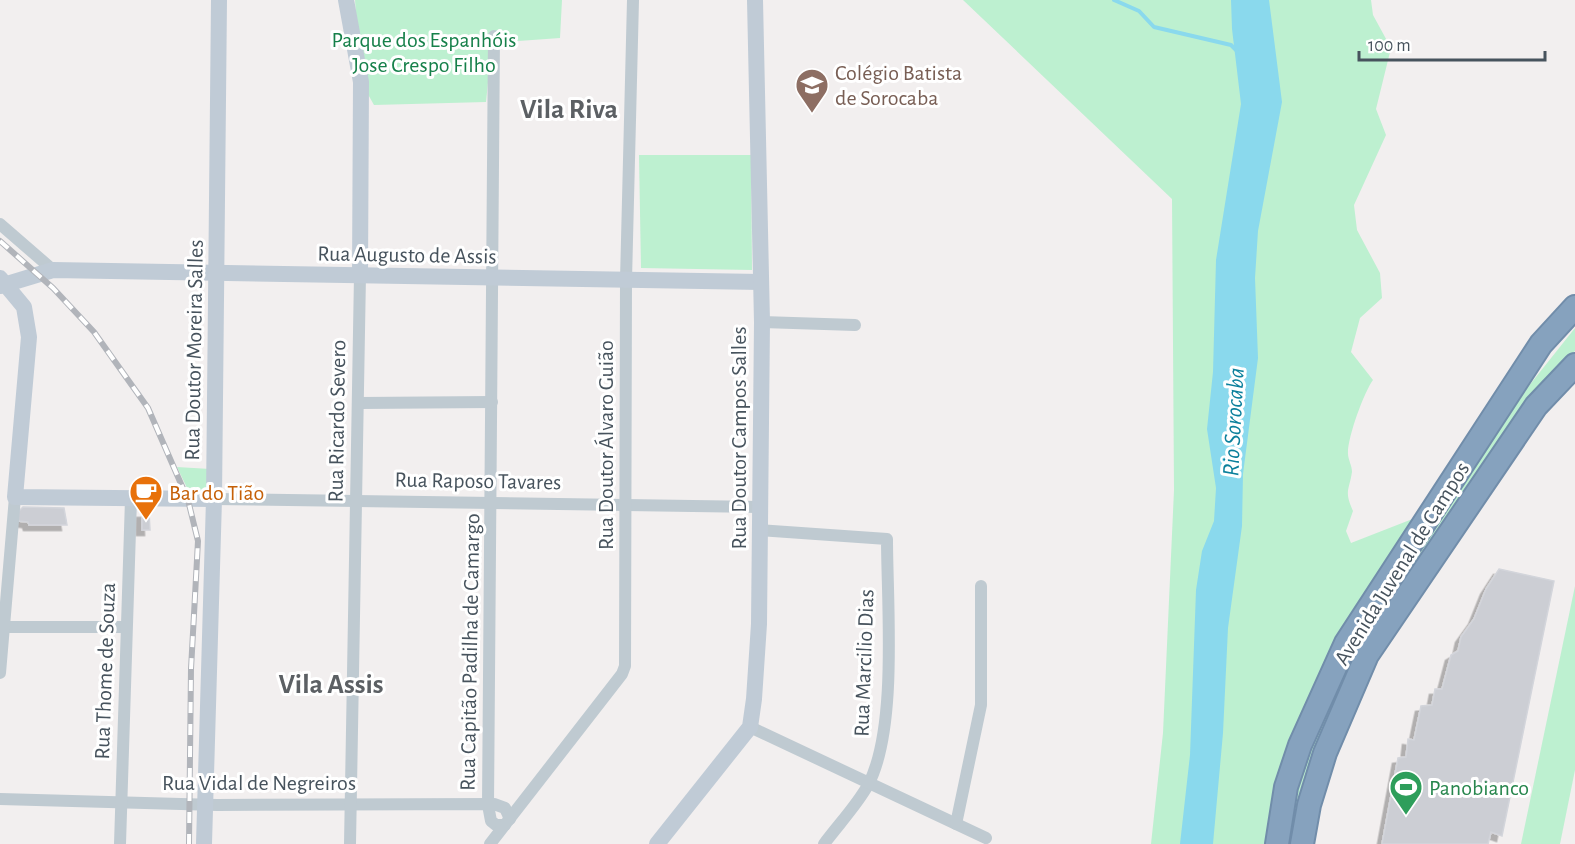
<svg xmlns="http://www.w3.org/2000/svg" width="1575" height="844" viewBox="0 0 1575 844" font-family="'Alegreya Sans',sans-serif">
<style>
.green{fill:#bdf0d0}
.water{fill:#8ad9ed}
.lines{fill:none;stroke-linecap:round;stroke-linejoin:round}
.stream{stroke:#8ad9ed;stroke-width:4}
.building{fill:#ccced4;stroke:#d3d5db;stroke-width:1.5;filter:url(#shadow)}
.highway-casing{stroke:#718daa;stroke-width:26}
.street{stroke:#bfcad1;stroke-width:12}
.secondary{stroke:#c0cbd6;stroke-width:16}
.highway{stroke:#86a2be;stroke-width:22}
.rail-casing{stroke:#b1b4ba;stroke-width:6}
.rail{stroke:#fff;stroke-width:4;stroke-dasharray:11;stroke-linecap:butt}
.labels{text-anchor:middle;stroke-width:6;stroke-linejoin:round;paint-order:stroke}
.park-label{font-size:22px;fill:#16804a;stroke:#fff}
.education-label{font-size:22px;fill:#785e54;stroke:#fff;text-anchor:start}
.street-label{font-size:22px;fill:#47535d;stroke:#fff}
.food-label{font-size:22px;fill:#c56008;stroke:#fff;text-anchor:start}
.leisure-label{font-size:22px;fill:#27864d;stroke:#fff;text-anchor:start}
.water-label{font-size:24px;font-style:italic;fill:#0c809c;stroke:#fff}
.district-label{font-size:28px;font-weight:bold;fill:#5c6064;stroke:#fff}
</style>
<defs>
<filter id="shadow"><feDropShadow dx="-5.5" dy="5.5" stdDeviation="0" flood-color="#0004"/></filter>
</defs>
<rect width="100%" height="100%" fill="#f2efef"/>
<g class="green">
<path d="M355,0H562L560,38L492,43L486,102L374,105L361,82Z"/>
<path d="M963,0H1371L1373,15L1391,48L1376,109L1386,135L1354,205L1357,230L1380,273L1382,298L1360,318L1351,352L1373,380C1364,392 1347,439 1348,454C1348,459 1352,466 1352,472C1349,491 1344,491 1353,511L1346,531L1351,543L1415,518L1355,613L1271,844H1151L1163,733L1174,490L1172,199Z"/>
<path d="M639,155H751L752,270L641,268Z"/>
<path d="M1575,328V351L1538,387L1515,419L1376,629L1295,844H1284L1296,780L1347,657L1504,417Z"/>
<path d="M177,467L210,469L206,494L189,492Z"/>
<path d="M1575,586V770L1560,844H1521Z"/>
</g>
<path class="water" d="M1231,0H1269L1282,102L1258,231L1255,278L1258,358L1243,474L1242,526L1228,628L1223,733L1213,844H1180L1190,755L1196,590L1202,551L1214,521L1216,488L1207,429L1213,372L1216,260L1241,104L1232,29Z"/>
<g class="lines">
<path class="stream" d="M1114,0L1139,11L1154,27L1231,45L1237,51"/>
</g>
<g class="building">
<path d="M23,507L64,508L67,525H29L28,522L18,521V512Z"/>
<path d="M142,512H149L150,530H142Z"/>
<path d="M1499,569L1554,581L1502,836L1491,832L1488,844H1382L1398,758L1406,757L1408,739L1414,740L1421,706L1432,705L1435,689H1442L1451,655L1458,651L1461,637L1474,619L1486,589Z"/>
</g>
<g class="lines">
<g class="highway-casing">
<g id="highway">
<path d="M1277,844L1286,787L1300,745L1346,643L1541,344L1575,307"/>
<path d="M1302,844L1309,805L1325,753L1367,655L1536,406L1575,365"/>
</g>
</g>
<g class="street">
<path d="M494,36L488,805L491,821L496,825H505"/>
<path d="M0,224L53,270"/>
<path d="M762,322L855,325"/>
<path d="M360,403L492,402"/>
<path d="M214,499L760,507"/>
<path d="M760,530L887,539C887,604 898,729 868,785C857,805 838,825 824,844"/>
<path d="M0,627H125"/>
<path d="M0,673L15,497"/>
<path d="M750,727L986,838"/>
<path d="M0,799L217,805L494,804L505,808L510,819"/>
<path d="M956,824L981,705V586"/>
<path d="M120,844L131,499"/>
<path d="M350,844L360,275"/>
<path d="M490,844L622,674L625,666L626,280L633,0"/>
</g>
<g class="secondary">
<path d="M346,0L361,82L360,275"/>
<path d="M0,278L24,307L29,337L15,497L214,499"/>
<path d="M0,286L53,270L761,282"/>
<path d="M204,844L214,499L219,0"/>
<path d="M657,844L750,727L754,699L759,624L762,322L755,0"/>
</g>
<use href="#highway" class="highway"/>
<g class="rail-casing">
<path id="rail" d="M0,241L53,288L94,332L148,408L188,500L198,541L191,669L189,844"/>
</g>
<use href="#rail" class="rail"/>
</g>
<defs>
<g id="school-pin" transform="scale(1.725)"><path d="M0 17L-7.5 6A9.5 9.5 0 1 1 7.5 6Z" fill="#8d6e63" stroke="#fff"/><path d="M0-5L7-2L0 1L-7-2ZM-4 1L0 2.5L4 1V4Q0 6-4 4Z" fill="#fff"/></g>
<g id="cafe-pin" transform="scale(1.725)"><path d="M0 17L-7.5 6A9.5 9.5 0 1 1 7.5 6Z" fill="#e8710a" stroke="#fff"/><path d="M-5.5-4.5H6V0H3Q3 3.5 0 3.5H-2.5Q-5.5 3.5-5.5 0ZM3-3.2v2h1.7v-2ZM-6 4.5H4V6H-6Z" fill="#fff"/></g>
<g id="stadium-pin" transform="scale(1.725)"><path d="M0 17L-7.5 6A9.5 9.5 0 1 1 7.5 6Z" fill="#2e9e5b" stroke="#fff"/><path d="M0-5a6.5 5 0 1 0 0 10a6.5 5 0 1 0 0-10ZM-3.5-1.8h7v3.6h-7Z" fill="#fff"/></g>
</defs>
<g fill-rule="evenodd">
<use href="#school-pin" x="812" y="85"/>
<use href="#cafe-pin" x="146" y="492"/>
<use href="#stadium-pin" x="1406" y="787"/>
</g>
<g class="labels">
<g class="park-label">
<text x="424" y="47">Parque dos Espanhóis<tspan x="424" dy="25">Jose Crespo Filho</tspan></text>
</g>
<g class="education-label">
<text x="835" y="80">Colégio Batista<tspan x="835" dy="25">de Sorocaba</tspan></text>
</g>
<g class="street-label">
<text transform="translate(407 254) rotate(1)" y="8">Rua Augusto de Assis</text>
<text transform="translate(193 350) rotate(-89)" y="8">Rua Doutor Moreira Salles</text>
<text transform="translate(336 421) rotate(-89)" y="8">Rua Ricardo Severo</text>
<text transform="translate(738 438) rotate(-90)" y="8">Rua Doutor Campos Salles</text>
<text transform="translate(605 445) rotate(-90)" y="8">Rua Doutor Álvaro Guião</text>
<text transform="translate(478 480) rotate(1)" y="8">Rua Raposo Tavares</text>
<text transform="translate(1401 563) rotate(-58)" y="8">Avenida Juvenal de Campos</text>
<text transform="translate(469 652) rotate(-89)" y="8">Rua Capitão Padilha de Camargo</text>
<text transform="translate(863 663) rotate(-88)" y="8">Rua Marcilio Dias</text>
<text transform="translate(104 671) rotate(-88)" y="8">Rua Thome de Souza</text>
<text x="259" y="790">Rua Vidal de Negreiros</text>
</g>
<g class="food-label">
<text x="169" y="500">Bar do Tião</text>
</g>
<g class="leisure-label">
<text x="1429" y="795">Panobianco</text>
</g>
<g class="water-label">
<text transform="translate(1233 422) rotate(-87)" y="8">Rio Sorocaba</text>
</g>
<g class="district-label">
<text x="569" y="118">Vila Riva</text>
<text x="331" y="693">Vila Assis</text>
</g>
</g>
<path d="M1359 51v9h186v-9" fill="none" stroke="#47535d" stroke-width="3"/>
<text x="1368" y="51" font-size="18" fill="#47535d" stroke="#ffffff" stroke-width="4.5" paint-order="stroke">100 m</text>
</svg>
